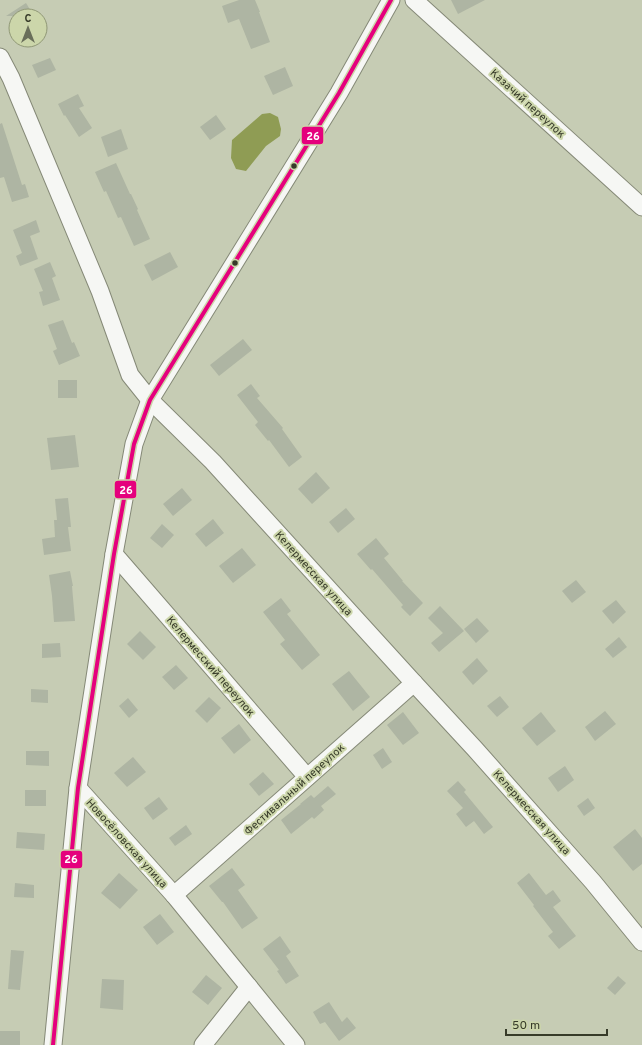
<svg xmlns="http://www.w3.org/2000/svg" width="642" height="1045" viewBox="0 0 642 1045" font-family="Overpass,sans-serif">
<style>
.water{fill:#8f9c54}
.building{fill:#aeb5a3}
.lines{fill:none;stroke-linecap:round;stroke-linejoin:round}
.minor-casing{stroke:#858977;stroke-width:19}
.minor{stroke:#f6f7f4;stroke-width:17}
.bus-1-casing{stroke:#ccd6aa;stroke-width:7}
.bus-1{stroke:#e5007d;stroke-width:4}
.bus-dot{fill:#373b29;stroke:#ccd6aa;stroke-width:1.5}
.labels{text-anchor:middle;stroke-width:4;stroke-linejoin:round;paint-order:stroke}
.street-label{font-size:11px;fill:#373b29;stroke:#ccd6aa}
.line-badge{stroke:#ccd6aa;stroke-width:1.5}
.badge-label{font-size:11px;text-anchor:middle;font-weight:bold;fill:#fff}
</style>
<rect width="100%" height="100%" fill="#c6ccb4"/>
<path class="water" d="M270,113L278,117L281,129L280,136L266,146L246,171L236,169L231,158L232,140L262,114Z"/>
<g class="building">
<path d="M239,0H255L260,12H259L270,42L251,49L239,19L228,23L222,6Z"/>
<path d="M451,0H485L458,14Z"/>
<path d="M26,3L34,16H6Z"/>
<path d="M50,58L56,70L38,78L32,65Z"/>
<path d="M285,67L293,86L273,95L264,76Z"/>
<path d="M78,94L84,106L79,108L92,128L79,137L65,115L64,116L58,104Z"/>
<path d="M216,115L226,129L210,140L200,127Z"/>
<path d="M2,123L22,185L25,184L29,197L12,202L4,177L0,178V124Z"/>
<path d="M121,129L128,149L108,157L101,137Z"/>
<path d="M116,163L130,194H131L138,209L137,210L150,239L134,246L121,217L118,218L106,191L104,192L95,172Z"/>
<path d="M36,220L40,232L30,236L38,259L20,266L16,256L22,253L13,230Z"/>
<path d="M170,252L178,267L152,281L144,265Z"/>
<path d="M50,262L56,276L52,278L60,300L43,306L39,292L43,291L34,269Z"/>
<path d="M63,320L72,343L74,342L80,356L59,365L53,351L57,349L48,325Z"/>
<path d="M243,339L252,350L219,376L210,365Z"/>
<rect x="58" y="380" width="19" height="18"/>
<path d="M251,384L260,396L257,398L283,428L282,429L302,457L289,467L269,440L268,441L255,425L258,422L237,395Z"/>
<path d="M75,435L79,467L51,470L47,438Z"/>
<path d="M316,472L330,488L312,504L298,489Z"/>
<path d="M182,488L192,500L173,516L163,504Z"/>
<path d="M68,498L71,527H68L71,551L44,555L42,539L55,537L54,520H57L55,499Z"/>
<path d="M346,508L355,519L338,533L329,522Z"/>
<path d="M213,519L224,533L206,547L195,534Z"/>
<path d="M162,524L174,535L162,548L150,538Z"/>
<path d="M376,538L389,554L384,558L403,581H402L423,603L410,616L401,607L403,605L372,569L371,570L357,554Z"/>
<path d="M242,548L256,565L233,583L219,566Z"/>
<path d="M70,571L73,586H72L75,621L54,622L52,596L49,575Z"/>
<path d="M576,580L586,592L572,603L562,591Z"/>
<path d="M281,598L291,611L287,614L320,655L302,670L280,644L285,640L263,612Z"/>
<path d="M616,600L626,612L613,624L602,611Z"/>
<path d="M440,606L464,631L439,652L431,643L443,633L428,618Z"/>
<path d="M477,618L489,631L476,643L464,629Z"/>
<path d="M140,631L156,647L143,660L127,644Z"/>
<path d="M619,637L627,647L613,658L605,649Z"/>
<path d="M60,643L61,657L42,658V644Z"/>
<path d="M477,658L488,671L473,685L462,672Z"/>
<path d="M176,665L188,678L174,690L162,677Z"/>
<path d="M349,671L370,697L353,711L332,684Z"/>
<path d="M31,689L48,690V703L31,702Z"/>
<path d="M500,696L509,707L497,717L487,706Z"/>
<path d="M209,697L221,708L207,723L195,711Z"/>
<path d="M128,698L138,710L129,718L119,706Z"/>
<path d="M605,711L616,724L595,741L585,727Z"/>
<path d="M403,712L419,733L403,745L387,725Z"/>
<path d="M541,712L556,731L537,746L522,728Z"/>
<path d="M239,724L251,740L234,754L221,738Z"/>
<path d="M383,748L392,762L382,769L373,755Z"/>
<path d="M26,751H49V766L26,765Z"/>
<path d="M133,757L146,772L127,787L114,773Z"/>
<path d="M565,766L574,780L558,792L548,778Z"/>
<path d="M263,772L274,784L259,796L249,784Z"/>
<path d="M458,781L466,790L464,792L493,827L484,834L474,821L466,827L456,814L463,808L447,791Z"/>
<path d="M328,786L336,794L321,806L324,810L314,819L312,817L291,834L281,820L301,804H300L311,795L314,798Z"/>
<rect x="25" y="790" width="21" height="16"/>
<path d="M159,797L168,809L153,820L144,808Z"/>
<path d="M588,798L595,808L584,816L577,806Z"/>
<path d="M186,825L192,834L175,846L169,838Z"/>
<path d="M635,829L642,838V864L633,871L613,847Z"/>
<path d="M17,832L45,834L44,850L16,848Z"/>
<path d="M232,868L245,885L238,890L258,918L242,929L223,902H222L209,886Z"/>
<path d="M119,873L138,890L120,909L101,893Z"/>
<path d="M529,873L546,895L553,890L561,901L553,907L576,936L559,949L548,936L553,932L533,906L534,905L517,883Z"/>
<path d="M15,883L34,885V898L14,897Z"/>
<path d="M160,914L174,932L157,945L143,927Z"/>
<path d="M280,936L291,952L286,956L299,976L286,984L277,971L279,970L263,949Z"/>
<path d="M11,950L24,951L20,990L8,989Z"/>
<path d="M206,975L222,988L208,1005L192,992Z"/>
<path d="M618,976L626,983L615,995L607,988Z"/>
<path d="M102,979L124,980L123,1010L100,1008Z"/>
<path d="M329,1002L342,1022L347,1017L356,1028L339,1041L325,1022L320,1024L313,1012Z"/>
<rect x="0" y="1031" width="20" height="14"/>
</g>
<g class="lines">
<g class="minor-casing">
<g id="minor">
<path d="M414,0L642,207"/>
<path d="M0,57L11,78L100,291L130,375L150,400L213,462L414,683L475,749L593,882L642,942"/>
<path d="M114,554L307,777"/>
<path d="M78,788L174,895L249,987L296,1045"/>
<path d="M174,895L414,683"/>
<path d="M53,1045L78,788L114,554L134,444L150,400L339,93L391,0"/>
<path d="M203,1045L249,987"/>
</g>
</g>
<use href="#minor" class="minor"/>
<g class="bus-1-casing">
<path id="bus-1" d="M53,1045L78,788L114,554L134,444L150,400L339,93L391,0"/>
</g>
<use href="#bus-1" class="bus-1"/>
</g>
<g class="bus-dot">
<circle cx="294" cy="166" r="3.5"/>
<circle cx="235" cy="263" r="3.5"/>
</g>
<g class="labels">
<g class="street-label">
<text transform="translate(528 103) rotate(42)" y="4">Казачий переулок</text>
<text transform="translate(314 573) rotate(48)" y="4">Келермесская улица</text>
<text transform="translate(211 666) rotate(49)" y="4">Келермесский переулок</text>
<text transform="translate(294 789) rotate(-42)" y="4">Фестивальный переулок</text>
<text transform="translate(532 812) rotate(48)" y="4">Келермесская улица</text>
<text transform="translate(127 843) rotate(48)" y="4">Новосёловская улица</text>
</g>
</g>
<g class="line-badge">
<rect x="301" y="126" width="23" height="19" rx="4" fill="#e5007d"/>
<rect x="114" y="480" width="23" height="19" rx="4" fill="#e5007d"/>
<rect x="60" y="850" width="23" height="19" rx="4" fill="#e5007d"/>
</g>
<g class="badge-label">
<text x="313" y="140">26</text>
<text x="126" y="494">26</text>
<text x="71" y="863">26</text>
</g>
<g transform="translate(28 28)"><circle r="19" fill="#ccd6aa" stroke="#909876"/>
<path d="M0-3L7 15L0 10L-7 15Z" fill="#696e5a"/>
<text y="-6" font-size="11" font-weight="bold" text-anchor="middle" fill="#373b29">С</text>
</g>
<path d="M506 1029v6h101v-6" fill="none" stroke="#373b29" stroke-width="2"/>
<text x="512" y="1029" font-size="12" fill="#373b29" stroke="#ccd6aa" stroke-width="3" paint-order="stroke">50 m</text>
</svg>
